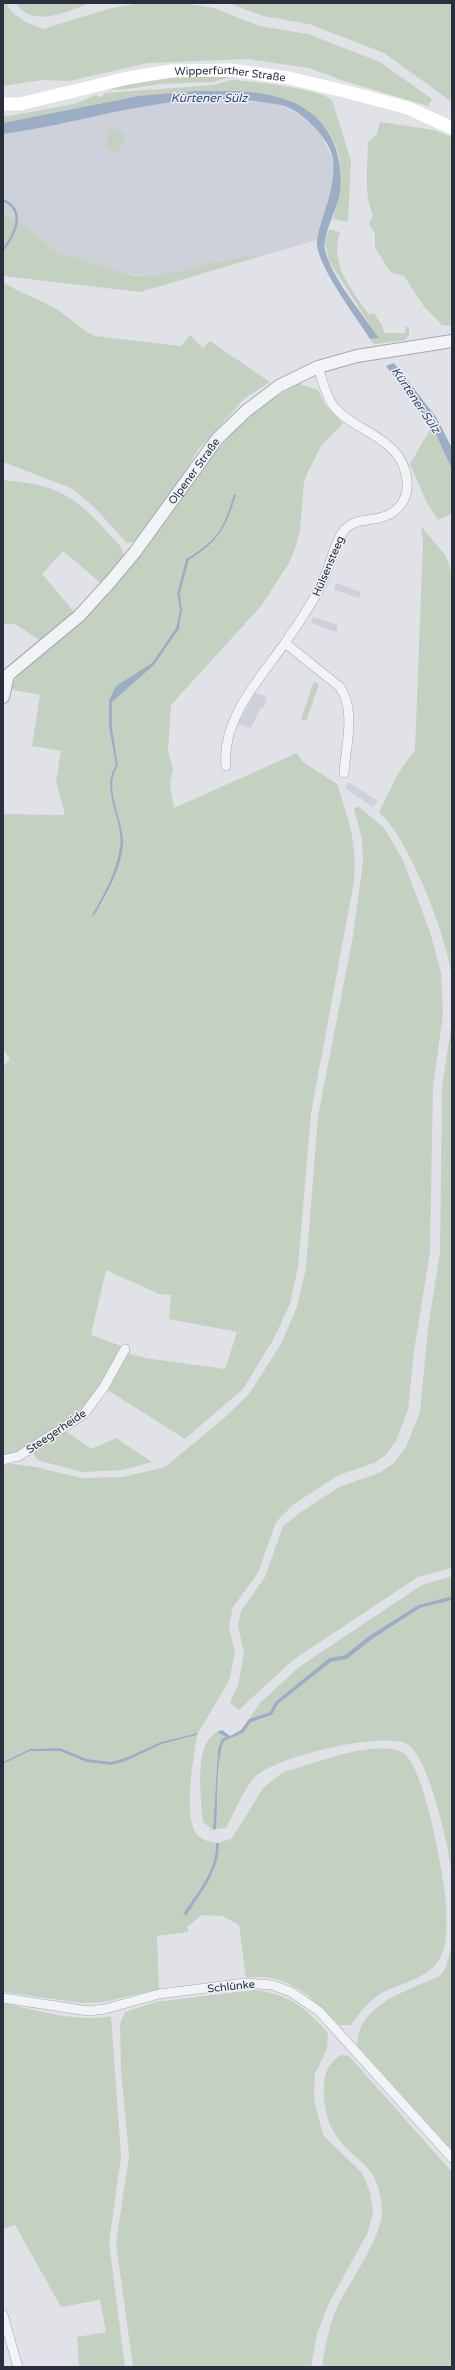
<svg xmlns="http://www.w3.org/2000/svg" width="455" height="2370" viewBox="0 0 455 2370" font-family="'Varela Round',sans-serif">
<style>
.built{fill:#ced1da}
.green{fill:#c4d1c1;fill-rule:evenodd}
.water{fill:#9cadc6}
.lines{fill:none;stroke-linecap:round;stroke-linejoin:round}
.stream{stroke:#9cadc6;stroke-width:2.5}
.minor-casing{stroke:#a5a9b2;stroke-width:10}
.tertiary-casing{stroke:#a5a9b2;stroke-width:14}
.minor{stroke:#f2f3f6;stroke-width:9}
.tertiary{stroke:#f2f3f6;stroke-width:12}
.secondary{stroke:#fff;stroke-width:13}
.labels{text-anchor:middle;stroke-width:3;stroke-linejoin:round;paint-order:stroke}
.street-label{font-size:11px;fill:#292f3e;stroke:#eff1f6}
.water-label{font-size:12px;font-style:italic;fill:#354a70;stroke:#eff1f6}
</style>
<rect width="100%" height="100%" fill="#e0e2e8"/>
<g class="built">
<path d="M191,100H241L278,104L300,115L319,132L332,157L334,172L331,193L317,240L262,256L254,254L165,275L146,277L89,264L64,255L52,249L20,221L3,214V134L30,130L154,104Z"/>
<path d="M336,583L361,592L359,598L334,590Z"/>
<path d="M313,617L338,625L336,632L311,623Z"/>
<path d="M255,693L267,697L264,708L261,707L251,728L238,724Z"/>
<path d="M348,782L378,801L373,807L345,788Z"/>
</g>
<g class="green">
<path d="M3,3H6L12,12L25,22L43,29L111,8L140,3H184L214,8L259,26L308,34L380,62L432,99L428,106L344,81L309,68L247,59L148,63L69,81L42,80L3,86Z"/>
<path d="M16,3H91C69,10 33,30 16,3Z"/>
<path d="M228,3H452V102L384,53L309,24L263,16Z"/>
<path d="M194,76L231,77L213,82L161,84L121,90L103,89L149,79Z"/>
<path d="M231,80C252,81 317,88 332,100L351,161L348,222L333,219C343,188 347,153 324,127C259,51 87,115 3,123V117L74,104L96,95L100,97L106,93L214,85Z"/>
<path d="M380,122L434,130L452,137V326L442,325L425,308L404,276L391,273L375,248V234L369,224L373,216C363,191 368,168 368,142L377,134Z"/>
<path d="M110,129L125,134L119,153L105,148Z"/>
<path d="M3,214L20,221L52,249L64,255L137,276H158L254,254L262,256L140,292L3,276Z"/>
<path d="M329,229L340,232C329,265 352,289 369,315L374,313L383,327L384,333H405L406,326L409,328V335L405,340L374,344L370,339L378,337L329,261L325,242Z"/>
<path d="M3,282C21,294 41,299 59,311C72,319 81,330 95,336L181,346L190,335L203,348L210,341L270,382L245,398L198,450L184,473L135,542L127,543L93,506L71,488L3,462Z"/>
<path d="M299,384L318,390L325,405L343,423L321,446L309,470L304,481L300,531L296,546L289,563L261,606L171,705L168,751L173,769L170,784L174,808L297,753L303,762L337,784C349,820 357,842 354,881L311,1113L298,1267L290,1304L273,1340L243,1389L185,1439L106,1389L126,1353L145,1358L225,1369L237,1332L169,1319L171,1295L159,1294L106,1270L91,1335L121,1346L122,1348L92,1399L82,1413L12,1456L3,1458V1067L10,1059L3,1049V814L65,815L56,782L61,751L32,746L40,695L9,689C20,669 38,657 55,642C74,626 94,609 111,591C173,521 211,427 299,384ZM234,494C225,531 222,540 189,560L180,593L182,610L179,629L154,665L112,702V727L118,766C102,789 125,820 123,846C120,871 108,897 94,916L92,915C105,893 116,872 120,847C123,820 99,789 116,765L109,727V700L116,686L152,663L176,628L180,610L177,593L186,559C218,539 223,529 234,494Z"/>
<path d="M432,426L452,469V514L438,520L427,503L410,464Z"/>
<path d="M3,480C56,485 72,493 108,533C114,540 125,547 123,558C121,566 109,578 103,585L63,551L42,574L76,614L41,641L15,624H3Z"/>
<path d="M421,526L445,555L452,573V998C452,989 452,980 451,971C444,930 409,839 379,812L399,772L415,750L423,541Z"/>
<path d="M314,681L319,685L306,721L301,719Z"/>
<path d="M358,806L384,828L403,860L430,932L441,973L443,1015L433,1086L430,1252L414,1351L408,1410L396,1441L386,1455L374,1463L339,1475L294,1504L276,1522L258,1573L233,1607L229,1626L235,1653L229,1681L198,1733L161,1742L125,1758L111,1762L87,1759L60,1748L30,1749L3,1762V1465L14,1464L36,1467L81,1478L123,1477L165,1467L223,1419L249,1394L281,1344L297,1307L306,1268L318,1116L353,936L363,862L362,839L354,809Z"/>
<path d="M452,1021V1568L418,1577L293,1660L239,1710L230,1703L238,1685L244,1653L238,1626L241,1611L265,1577L283,1526L301,1512L339,1487L379,1473L394,1463L406,1447L420,1412L428,1328L440,1253L442,1087Z"/>
<path d="M64,1430L92,1449L116,1438L152,1462L122,1470L82,1472L37,1460L32,1451Z"/>
<path d="M452,1576V1596L418,1605L369,1636L345,1655L329,1658L275,1702L270,1712L249,1719L260,1703L299,1667L422,1585Z"/>
<path d="M452,1600V1875C449,1849 429,1756 407,1744C382,1731 273,1757 254,1778C243,1790 234,1814 226,1828L216,1829L220,1750L224,1741L243,1733L251,1722L272,1715L278,1704L331,1662L347,1659L371,1640L420,1608Z"/>
<path d="M217,1732L227,1737L218,1749L213,1830L203,1822C201,1800 193,1744 217,1732Z"/>
<path d="M197,1735C194,1758 180,1824 201,1838C205,1841 212,1842 216,1843C217,1870 197,1892 183,1914L185,1916C200,1893 220,1871 219,1843L232,1838L264,1787L284,1772C314,1764 373,1739 402,1752C424,1762 444,1878 446,1903C447,1920 448,1946 439,1960C426,1980 399,1983 380,1994C368,2001 359,2014 351,2025H339C314,1998 286,1971 246,1978L239,1925L222,1916L202,1915L187,1927L188,1932L157,1936L159,1989L104,2002L82,2003L3,1992V1764L30,1751H60L86,1762L111,1765L126,1761L162,1744Z"/>
<path d="M452,1946V2150L357,2045C358,2040 358,2034 360,2029C372,2000 413,1988 440,1976L445,1969Z"/>
<path d="M254,1990C289,1994 305,2007 328,2033L327,2049L315,2074L314,2099L323,2135L362,2173L370,2192L373,2212L368,2232L329,2303L317,2334L311,2367H133L116,2243L129,2156L121,2070L120,2024L125,2012L155,2002Z"/>
<path d="M3,2003C37,2010 76,2023 111,2016L121,2156L109,2243L125,2367H79L77,2337L106,2332L100,2300L61,2307L15,2225L3,2229Z"/>
<path d="M341,2055L349,2056L452,2172V2367H322C325,2346 329,2325 338,2305C350,2282 382,2236 382,2212C382,2205 380,2197 379,2191C374,2165 351,2157 337,2137C326,2122 323,2102 324,2085C324,2072 330,2061 341,2055Z"/>
</g>
<g class="water">
<path d="M194,91C224,91 259,89 287,100C327,114 345,152 340,192C338,208 322,235 325,250C332,279 362,313 379,338L370,339C357,318 313,261 317,239C323,211 336,188 333,159C331,147 322,135 313,126C306,119 298,112 289,108C278,103 265,103 254,101C168,91 87,123 3,134V123L139,96Z"/>
<path d="M394,363L436,417L452,448V469L432,426L386,366Z"/>
<path d="M234,494L236,495C225,529 220,541 189,560L180,593L182,610L179,629L154,665L112,702V727L118,766C102,789 125,820 123,846C120,872 107,894 94,916L92,915C105,893 116,872 120,847C124,820 99,790 116,765L109,727V700L116,686L152,663L176,628L180,610L177,593L186,559C219,539 223,529 234,494Z"/>
<path d="M452,1596V1600L420,1608L371,1640L347,1659L331,1662L278,1704L272,1715L251,1722L243,1733L224,1741C216,1758 218,1807 216,1829L213,1830L218,1749L222,1739L226,1737L217,1732L222,1730L230,1736L241,1730L249,1719L270,1712L275,1702L329,1658L345,1655L369,1636L418,1605Z"/>
<path d="M198,1733L197,1735L162,1744L126,1761L111,1765L86,1762L60,1751H30L3,1764V1762L30,1749L60,1748L87,1759L111,1762L125,1758L161,1742Z"/>
<path d="M216,1843H219C220,1871 200,1893 186,1916L183,1914C197,1893 217,1870 216,1843Z"/>
</g>
<g class="lines">
<path class="stream" d="M3,200C27,211 15,234 3,250"/>
<g class="minor-casing">
<g id="minor">
<path d="M318,367C323,381 326,398 336,409C351,426 376,432 392,449C411,467 415,502 388,515C371,523 354,516 342,533C333,547 331,564 324,578C314,602 299,622 285,643L340,687C356,711 346,745 344,773"/>
<path d="M226,766C221,720 260,678 285,643"/>
<path d="M3,1460L19,1456L84,1414L104,1387L125,1349"/>
<path d="M3,1998L88,2011L105,2009L159,1994L246,1983L272,1985L291,1992L319,2011L452,2158"/>
<path d="M3,2315L18,2367"/>
</g>
</g>
<g class="tertiary-casing">
<g id="tertiary">
<path id="s1" d="M3,697L8,675L79,616L110,582L135,552L217,439L246,411L279,386L318,367L357,356L452,341"/>
</g>
</g>
<use href="#minor" class="minor"/>
<use href="#tertiary" class="tertiary"/>
<path class="secondary" id="s2" d="M3,104H20L128,78L171,71L230,70L289,78L348,92L408,108L452,128"/>
</g>
<g class="labels">
<g class="street-label">
<text dy="4" stroke="none"><textPath href="#s2" startOffset="231">Wipperfürther Straße</textPath></text>
<text dy="4" stroke="none"><textPath href="#s1" startOffset="300">Olpener Straße</textPath></text>
<text transform="translate(328 566) rotate(-67)" y="4">Hülsensteeg</text>
<text transform="translate(56 1431) rotate(-34)" y="4">Steegerheide</text>
<text transform="translate(231 1986) rotate(-6)" y="4">Schlünke</text>
</g>
<g class="water-label">
<text x="209" y="102">Kürtener Sülz</text>
<text transform="translate(416 400) rotate(56)" y="4">Kürtener Sülz</text>
</g>
</g>
<rect width="455" height="2370" fill="none" stroke="#292f3e" stroke-width="8"/>
</svg>
